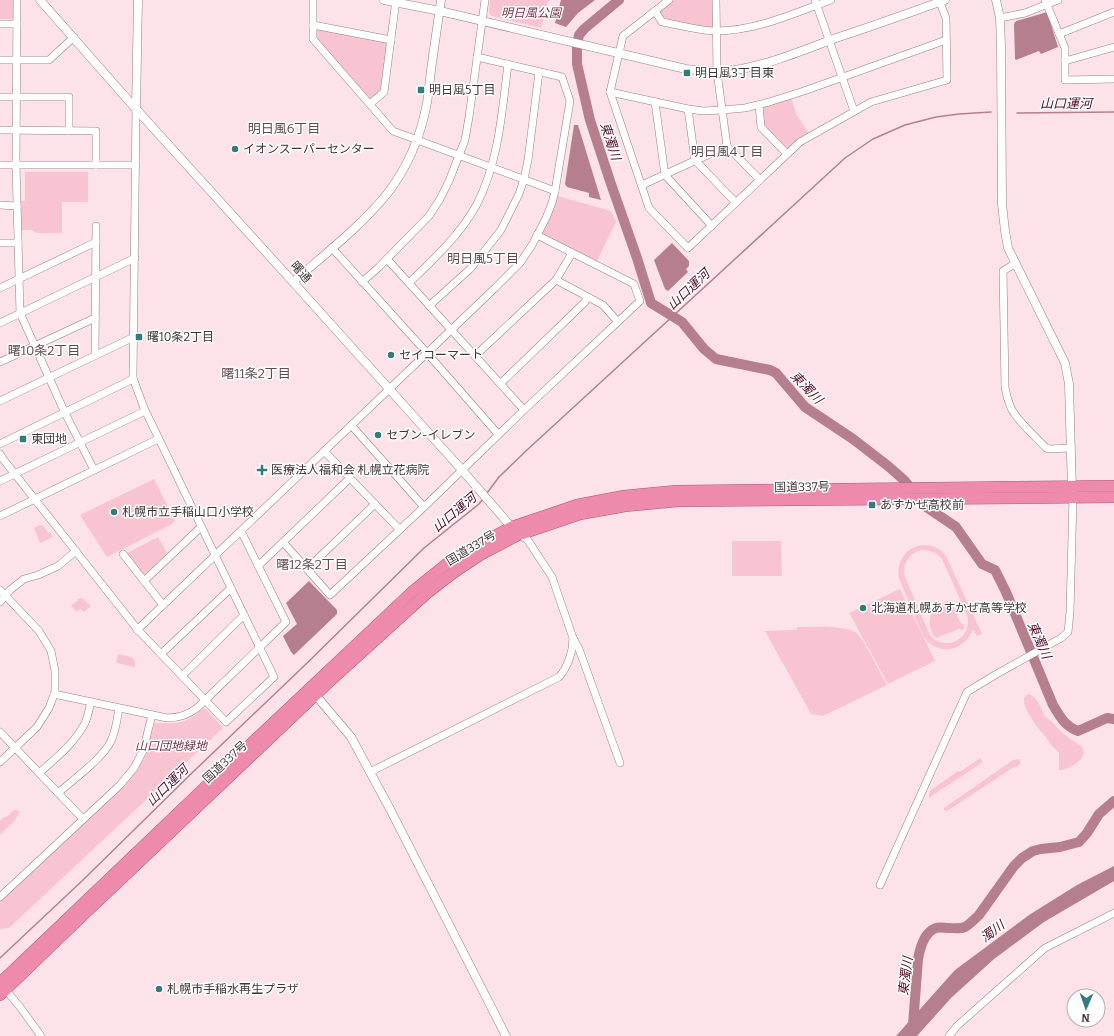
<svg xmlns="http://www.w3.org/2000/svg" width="1114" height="1036" viewBox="0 0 1114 1036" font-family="Bitter,'Noto Sans JP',serif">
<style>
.green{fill:#f9c4d2;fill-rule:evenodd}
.water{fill:#b67f8e}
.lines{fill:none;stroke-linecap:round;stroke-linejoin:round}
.stream{stroke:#b67f8e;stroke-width:1.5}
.river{stroke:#b67f8e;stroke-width:10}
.minor-casing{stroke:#967e84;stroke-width:8}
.tertiary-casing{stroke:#967e84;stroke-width:9}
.trunk-casing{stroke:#ae5975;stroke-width:12}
.minor{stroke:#fff;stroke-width:7}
.tertiary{stroke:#fff;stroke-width:8}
.trunk{stroke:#ee8aab;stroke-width:11}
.poi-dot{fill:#337c7c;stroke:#fff;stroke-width:1.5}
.labels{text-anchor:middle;stroke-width:3;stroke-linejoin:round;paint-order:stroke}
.park-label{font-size:12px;font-style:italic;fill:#773149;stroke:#fff}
.poi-label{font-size:12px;fill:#403638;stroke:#fff;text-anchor:start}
.street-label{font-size:12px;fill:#403638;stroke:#fff}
.water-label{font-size:13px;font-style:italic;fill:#520e29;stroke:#fff}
.neighbourhood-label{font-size:13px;fill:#604b51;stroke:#fff}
</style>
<rect width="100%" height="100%" fill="#fde3e9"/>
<g class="green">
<path d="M0,0H14V18L12,19H0Z"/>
<path d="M490,0H550L548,2L541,28L492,16L489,13Z"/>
<path d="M669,0H716L717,31L662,22L655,11Z"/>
<path d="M313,25L391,40L384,92L370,104L313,39Z"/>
<path d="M791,98L797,115L809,134L787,152L763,124L760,108Z"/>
<path d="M25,172H88V202H62V233H37L31,230H21V201H25Z"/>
<path d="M554,195L611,211L616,222L595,265L537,235Z"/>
<path d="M154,479L175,521L170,525L107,557L80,515Z"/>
<path d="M40,525C45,526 46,529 48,533L50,532L53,537L40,543L34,528Z"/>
<path d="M158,537L167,553L145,574L142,573L127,553Z"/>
<path d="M732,541H781L782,576H732Z"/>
<path d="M923,545C932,545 940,548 946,556L982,634L977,636L973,629C964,653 935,657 922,634L899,578C896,561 906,547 923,545ZM921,550C930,550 936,552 942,559L967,615C973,639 946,653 930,635L905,577C902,564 909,554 921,550Z"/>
<path d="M900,589L935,661L888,684L849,613Z"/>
<path d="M80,598H82L91,606L84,612L80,609L77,612L71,606Z"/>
<path d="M951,600L960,622L964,625V628L963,630L959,629L936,638C923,623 931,603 951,600Z"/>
<path d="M797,627C811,627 843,625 855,632C863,636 881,675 887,685L823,716L811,714L765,631L796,630Z"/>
<path d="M118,654L132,657L135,661V667L116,663Z"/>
<path d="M1028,694C1039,697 1040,708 1045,716C1047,718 1050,720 1052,722C1061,732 1070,740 1082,746C1083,750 1084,753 1083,756C1081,762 1065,771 1059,770V753C1055,748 1051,747 1049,741C1042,733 1022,709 1024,699C1025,696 1026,696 1028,694Z"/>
<path d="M204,708L207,710L223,728L9,928L0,929V902L133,775L144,759L155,723C178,724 186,724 204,708Z"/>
<path d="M980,758L983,762L933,795L930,798H929V794L931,790L958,771L960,772Z"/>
<path d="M1019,759L1020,761V764L1016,767H1014L947,811L944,810V808L1013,760Z"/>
<path d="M14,810H16L20,812L15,820L1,834L0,833V821L4,817L8,816Z"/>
</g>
<g class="water">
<path d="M561,0H595L578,13L566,27L555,23Z"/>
<path d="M1047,12L1058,47L1041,54L1039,51L1016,60L1015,59L1014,24L1016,21L1027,18Z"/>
<path d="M574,125H578L601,200L589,197V193L567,187L565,184Z"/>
<path d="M672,243L689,261V266L686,269L688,272L668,291L665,289L654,260Z"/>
<path d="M309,581L337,610V614L294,655L291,652L283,636L297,624L286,603Z"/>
<path d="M1114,866V881L1044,922L994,959L951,998L917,1036H896L955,970L1029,915L1077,885Z"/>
</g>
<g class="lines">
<g class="stream">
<path d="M1017,113L1114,112"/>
<path d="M487,493L499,477L527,450L845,158L873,139L905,125L936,117L959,114L991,112"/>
<path d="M0,958L83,880L194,771L304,666L424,548L479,504L484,498"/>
</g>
<g class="river">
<path d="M619,0L584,29L579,35L577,45V64L590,120L610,181L637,258L651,303L682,322L704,349L716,359L770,370L776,373L805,407L853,439L888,466L904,480L925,506L956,527L982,564L995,570L1006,592L1053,705C1060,717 1065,726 1078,731L1107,718L1114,719"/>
<path d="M913,1025L918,959C920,948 924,932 936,928C940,927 945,928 949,928C954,928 960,929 965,927C970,924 975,919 979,915L1014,866L1022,858L1033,851L1041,849L1060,847L1079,842L1087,833L1099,814L1114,801"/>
</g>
<g class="minor-casing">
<g id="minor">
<path d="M17,0L16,165L20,313L65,413L94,470"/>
<path d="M313,0V39L393,131L555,191"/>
<path d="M669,0L623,36L610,92L649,208L688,248L800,142L871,102L947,80L946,18L939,0"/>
<path d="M716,0L717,72L727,146L760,180"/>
<path d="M815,0L854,111"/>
<path d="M1045,0L1065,48V80L1114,79"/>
<path d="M655,11L662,22C680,25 699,31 716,31C756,31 795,13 831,0"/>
<path d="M1000,18L1025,13L1058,0"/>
<path d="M0,24H17"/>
<path d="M313,25L391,40"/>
<path d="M1059,34L1114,12"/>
<path d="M0,60H49L74,37"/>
<path d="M1065,61L1114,47"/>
<path d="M610,92L688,109L703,111L722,110L745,108L769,102L804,91L946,40"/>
<path d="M0,97H69V131"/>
<path d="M655,102L665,175L712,226"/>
<path d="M370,104L384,92L396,0"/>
<path d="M759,105L761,127L787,154"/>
<path d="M688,109L695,160L736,203"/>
<path d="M0,130L96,131V165"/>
<path d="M0,165H136"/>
<path d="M642,185L727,146"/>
<path d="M0,205L17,206"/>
<path d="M0,243H18"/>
<path d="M332,248L427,353L498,434"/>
<path d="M387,259L524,410"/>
<path d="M1016,263L1003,271L1005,387C1006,394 1008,401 1011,408C1017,421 1035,436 1046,448L1050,449L1070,448"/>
<path d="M556,280L603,305L618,322"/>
<path d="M362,282L379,267L429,216L440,199L449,181L465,140L469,117L485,0"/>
<path d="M409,283C433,260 461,234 477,204C499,161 502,111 508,64"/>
<path d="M0,288L96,242"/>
<path d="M429,306L470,269L479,258L501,230L519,194L524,179L528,160L539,72"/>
<path d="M0,323L135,258"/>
<path d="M95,355L96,226"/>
<path d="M475,356L556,280L572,253"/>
<path d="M0,362L95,318"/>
<path d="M500,384L585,302L587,297"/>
<path d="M0,401L134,337"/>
<path d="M351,425L424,507"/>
<path d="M0,444L131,380L133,377L136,109"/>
<path d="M324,451L399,529"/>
<path d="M0,454L3,459L138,630L226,722L274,677L144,408L133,378"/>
<path d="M0,481L145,411"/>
<path d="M0,516L158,439"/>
<path d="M518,535L527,539L552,577L573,638L579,649L620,763"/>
<path d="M283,542L330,595L424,507L524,410L640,301L634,284L537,235"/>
<path d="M123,554L163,605"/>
<path d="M258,566L350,478"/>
<path d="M307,569L375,504"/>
<path d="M144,581L201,527"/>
<path d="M0,590L39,631L51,651L55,671V692L49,708L37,727L0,762"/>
<path d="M0,602L10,590L24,579L38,575L58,566L76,551"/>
<path d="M137,630L495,288L520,263L532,245L546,218L552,203L555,191L570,101L562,77L477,57"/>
<path d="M161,654L231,588"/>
<path d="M182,676L244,615"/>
<path d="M54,694L167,718C178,718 188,715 197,708L286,622L241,531"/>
<path d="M0,732L83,819"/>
<path d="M370,772L559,677C568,667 573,651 573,638"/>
<path d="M39,773C56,758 74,744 85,723C88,716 89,709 91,702"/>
<path d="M58,793C73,780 103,758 111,741C116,731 117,719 119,708"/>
<path d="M880,885L967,692L995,675L1061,638L1068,632L1070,612L1073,497"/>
<path d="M0,897L120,785L134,768L143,751L152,715"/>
<path d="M5,989L20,1007L41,1036"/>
<path d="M949,1036L957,1026L1045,948L1114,913"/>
</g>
</g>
<g class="tertiary-casing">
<g id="tertiary">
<path d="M40,0L136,109L293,282L462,470L514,530"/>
<path d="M384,0L440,11L686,69C702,71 718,72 735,70C768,65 804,50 836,38C873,26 909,13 945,0"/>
<path d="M996,0L1000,18L1001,47L1002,204L1005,231L1008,248L1065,363L1069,384L1072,491"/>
<path d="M136,109L138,0"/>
<path d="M293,282C325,254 360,227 387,194C407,168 421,135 427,103C429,90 430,76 432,63C435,42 438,21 441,0"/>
<path d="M313,692L351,737L390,809L506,1036"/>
</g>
</g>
<g class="trunk-casing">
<g id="trunk">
<path d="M0,983L220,773L412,592L448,563L475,546L512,527L577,505L624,496L676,491L1114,486"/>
<path d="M0,995L79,919L328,683L426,594L453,573L480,555L518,535L580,514L625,506L678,501L1114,497"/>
</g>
</g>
<use href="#minor" class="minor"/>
<use href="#tertiary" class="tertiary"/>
<use href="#trunk" class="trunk"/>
</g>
<g class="poi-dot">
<rect x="683" y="69" width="8" height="8" rx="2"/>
<rect x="417" y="86" width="8" height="8" rx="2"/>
<circle cx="235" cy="149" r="4"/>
<rect x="135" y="333" width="8" height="8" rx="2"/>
<circle cx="391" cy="355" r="4"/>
<circle cx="378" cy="435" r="4"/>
<rect x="19" y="435" width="8" height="8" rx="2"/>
<path d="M260 464h4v4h4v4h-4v4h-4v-4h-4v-4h4z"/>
<rect x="868" y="501" width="8" height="8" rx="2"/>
<circle cx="114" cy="512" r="4"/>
<circle cx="863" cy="608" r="4"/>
<circle cx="159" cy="989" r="4"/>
</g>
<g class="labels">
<g class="park-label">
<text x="531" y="17">明日風公園</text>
<text x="171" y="750">山口団地緑地</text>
</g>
<g class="poi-label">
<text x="695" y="77">明日風3丁目東</text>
<text x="429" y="94">明日風5丁目</text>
<text x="243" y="153">イオンスーパーセンター</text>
<text x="147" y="341">曙10条2丁目</text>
<text x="399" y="359">セイコーマート</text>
<text x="386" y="439">セブン-イレブン</text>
<text x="31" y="443">東団地</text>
<text x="271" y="474">医療法人福和会 札幌立花病院</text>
<text x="880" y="509">あすかぜ高校前</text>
<text x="122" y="516">札幌市立手稲山口小学校</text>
<text x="871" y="612">北海道札幌あすかぜ高等学校</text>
<text x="167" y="993">札幌市手稲水再生プラザ</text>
</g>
<g class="street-label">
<text transform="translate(301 272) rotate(48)" y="4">曙通</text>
<text transform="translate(802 487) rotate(-1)" y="4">国道337号</text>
<text transform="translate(471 548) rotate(-31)" y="4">国道337号</text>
<text transform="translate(225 762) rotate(-43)" y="4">国道337号</text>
</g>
<g class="water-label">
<text x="1066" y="108">山口運河</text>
<text transform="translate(611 141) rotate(72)" y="5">東濁川</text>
<text transform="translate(688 289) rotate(-43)" y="5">山口運河</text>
<text transform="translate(807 387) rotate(46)" y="5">東濁川</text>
<text transform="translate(454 512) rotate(-40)" y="5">山口運河</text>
<text transform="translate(1040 640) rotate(66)" y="5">東濁川</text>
<text transform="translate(167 785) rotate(-44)" y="5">山口運河</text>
<text transform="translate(992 931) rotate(-37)" y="5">濁川</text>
<text transform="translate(905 976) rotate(-83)" y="5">東濁川</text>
</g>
<g class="neighbourhood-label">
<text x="284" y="133">明日風6丁目</text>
<text x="727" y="156">明日風4丁目</text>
<text x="483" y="263">明日風5丁目</text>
<text x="44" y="355">曙10条2丁目</text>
<text x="256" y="378">曙11条2丁目</text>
<text x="312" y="569">曙12条2丁目</text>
</g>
</g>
<g transform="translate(1086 1008) rotate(182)"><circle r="19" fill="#ffffff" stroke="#b3afaf"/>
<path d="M0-3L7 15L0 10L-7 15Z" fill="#337c7c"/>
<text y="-6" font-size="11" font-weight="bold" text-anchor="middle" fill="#403638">N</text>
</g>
</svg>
